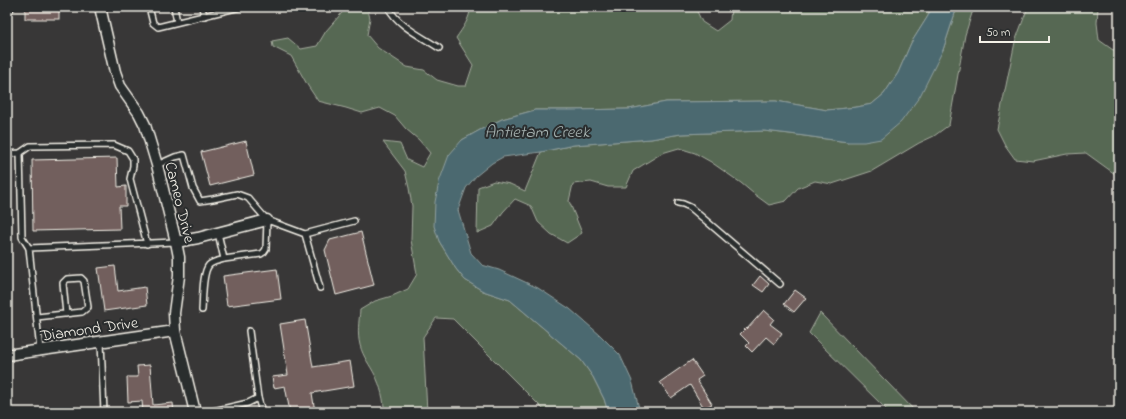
<svg xmlns="http://www.w3.org/2000/svg" width="1126" height="419" viewBox="0 0 1126 419" font-family="'Indie Flower',sans-serif">
<style>
.green{fill:#566853;stroke:#a5ac9e}
.water{fill:#4c696f;stroke:#8f9f9f}
.building{fill:#725f5d;stroke:#f4f1e8}
.lines{fill:none;stroke-linecap:round;stroke-linejoin:round}
.lane-casing{stroke:#f4f1e8;stroke-width:8}
.street-casing{stroke:#f4f1e8;stroke-width:13}
.lane{stroke:#2a2d2e;stroke-width:5}
.street{stroke:#2a2d2e;stroke-width:10}
.labels{text-anchor:middle;stroke-width:4;stroke-linejoin:round;paint-order:stroke}
.street-label{font-size:16px;fill:#f4f1e8;stroke:#2a2d2e}
.water-label{font-size:17px;font-style:italic;fill:#a8b4b2;stroke:#2a2d2e}
</style>
<rect width="100%" height="100%" fill="#383737"/>
<filter id="ink" filterUnits="userSpaceOnUse"><feTurbulence type="fractalNoise" baseFrequency=".025" numOctaves="2"/><feDisplacementMap in="SourceGraphic" scale="8" xChannelSelector="R" yChannelSelector="G"/><feConvolveMatrix kernelMatrix="1 2 1 2 8 2 1 2 1" color-interpolation-filters="sRGB"/></filter>
<g filter="url(#ink)">
<g class="green">
<path d="M347,7H367L370,18L367,35L378,48L407,67L424,70L437,80L458,86H466L473,65L456,38C463,28 469,20 471,7H695L702,22L716,31L730,20L731,7H931L928,16L911,43L898,73L884,94L872,104L857,107L827,110L776,101L666,102L629,109L573,110H535L502,119L480,130L462,140L439,241L456,269L465,280L483,291L510,300L581,360L593,377L604,399L608,412H546L453,319L436,318L423,337L427,412H384C385,403 380,384 375,375C370,365 363,357 360,345C357,333 359,322 360,310L375,301L392,296L408,289L417,274L411,240L412,206L409,188L405,171L383,142L400,144L407,160L422,167L430,153L419,140L406,129L395,116L380,108L362,113L346,108L318,101L308,86L291,56L273,47L272,41L288,38L301,49L317,46L326,31Z"/>
<path d="M957,7H974L965,35L949,125L934,136L919,143L872,171L832,184L815,181L798,188L786,201L769,205L754,194L741,183L711,162L695,153L679,148L662,153L633,171L626,187H608L591,182L573,184L569,201L582,233L567,243L551,234L538,222L531,206L515,199L503,212L493,226L477,233L478,187L494,181L510,184L525,191L541,152L574,145L651,139L681,134L764,131L790,134L848,142L943,50Z"/>
<path d="M1028,7H1098L1097,23L1099,40L1113,50L1119,49V178L1115,174L1086,153L1067,154L1033,161L1015,159L1005,145L997,129L1015,42Z"/>
<path d="M820,313L916,412H889L809,333Z"/>
</g>
<path class="water" d="M931,7H957L943,50L920,96L901,122L881,139L864,142H848L790,134L764,131L681,134L651,139L574,145L541,152L503,157L492,163L476,176L466,188L458,210L471,253L482,265L499,270L538,288L570,309L600,335L620,355L632,381L640,412H608L604,399L593,377L581,360L510,300L483,291L465,280L456,269L439,241L434,226L435,202L439,182L449,155L462,140L480,130L502,119L535,110H573L629,109L666,102L776,101L827,110L857,107L872,104L884,94L898,73L911,43L928,16Z"/>
<g class="building">
<rect x="25" y="7" width="34" height="12"/>
<path d="M246,141L254,175L210,186L201,152Z"/>
<path d="M117,158L118,187L126,186V206H119L120,229L33,231L32,160Z"/>
<path d="M361,232L374,285L336,295L325,250L330,240Z"/>
<path d="M115,266L118,291L145,287L147,305L104,311L98,268Z"/>
<path d="M277,269L281,299L227,306L223,276Z"/>
<path d="M760,276L769,284L763,292L753,285Z"/>
<path d="M795,290L806,298L794,312L784,304Z"/>
<path d="M764,310L774,319L770,324L782,333L774,344L766,337L752,352L746,346L749,343L740,334L746,328L747,329Z"/>
<path d="M305,320L313,367L350,361L354,386L312,393L315,412H290L285,386L274,388L272,377L288,375L280,324Z"/>
<path d="M692,360L703,376L697,380L712,404L704,408L690,385L671,398L660,382Z"/>
<path d="M150,365L153,405L173,403L174,412H143L142,401L128,402L127,377H138L137,366Z"/>
</g>
<g class="lines">
<g class="lane-casing">
<g id="lane">
<path d="M149,7L153,23L158,27L240,7"/>
<path d="M174,7L177,22"/>
<path d="M202,7L204,16"/>
<path d="M388,7C398,26 421,36 439,48"/>
<path d="M7,13L12,7"/>
<path d="M20,153L22,237L29,248"/>
<path d="M7,154L20,153L30,146L114,145L128,151L133,159V166L130,179L147,244"/>
<path d="M157,165L175,157L184,155L193,188L200,201L213,199L237,194L248,198L267,220L305,234L320,288"/>
<path d="M678,203L683,204L690,207L780,284"/>
<path d="M218,233L224,259L261,254L264,252L266,249L267,220"/>
<path d="M305,234L354,221"/>
<path d="M202,310C203,299 202,273 209,265C213,261 219,261 224,259"/>
<path d="M37,317L82,312L88,307L84,281L81,278L67,279L63,283L66,314"/>
<path d="M101,342L104,412"/>
<path d="M40,350L29,248L176,242"/>
<path d="M258,398L262,412"/>
<path d="M209,412L248,403L258,398L249,331"/>
</g>
</g>
<g class="street-casing">
<g id="street">
<path d="M100,7L115,72L120,86L139,113L145,125L157,165L176,242L179,257V276L174,313L175,331L195,412"/>
<path d="M176,242L198,238L267,220"/>
<path d="M7,355L175,331"/>
</g>
</g>
<use href="#lane" class="lane"/>
<use href="#street" class="street"/>
</g>
</g>
<g class="labels">
<g class="street-label">
<text transform="translate(181 202) rotate(76)" y="6">Cameo Drive</text>
<text transform="translate(89 328) rotate(-8)" y="6">Diamond Drive</text>
</g>
<g class="water-label">
<text x="537" y="137">Antietam Creek</text>
</g>
</g>
<rect width="1126" height="419" fill="none" stroke="#2a2d2e" stroke-width="24"/>
<rect x="12" y="12" width="1102" height="395" fill="none" stroke="#f4f1e8" stroke-width="1.5" filter="url(#ink)"/>
<path d="M980 36v6h69v-6" fill="none" stroke="#f4f1e8" stroke-width="2"/>
<text x="986" y="36" font-size="12" fill="#f4f1e8" stroke="#2a2d2e" stroke-width="3" paint-order="stroke">50 m</text>
</svg>
